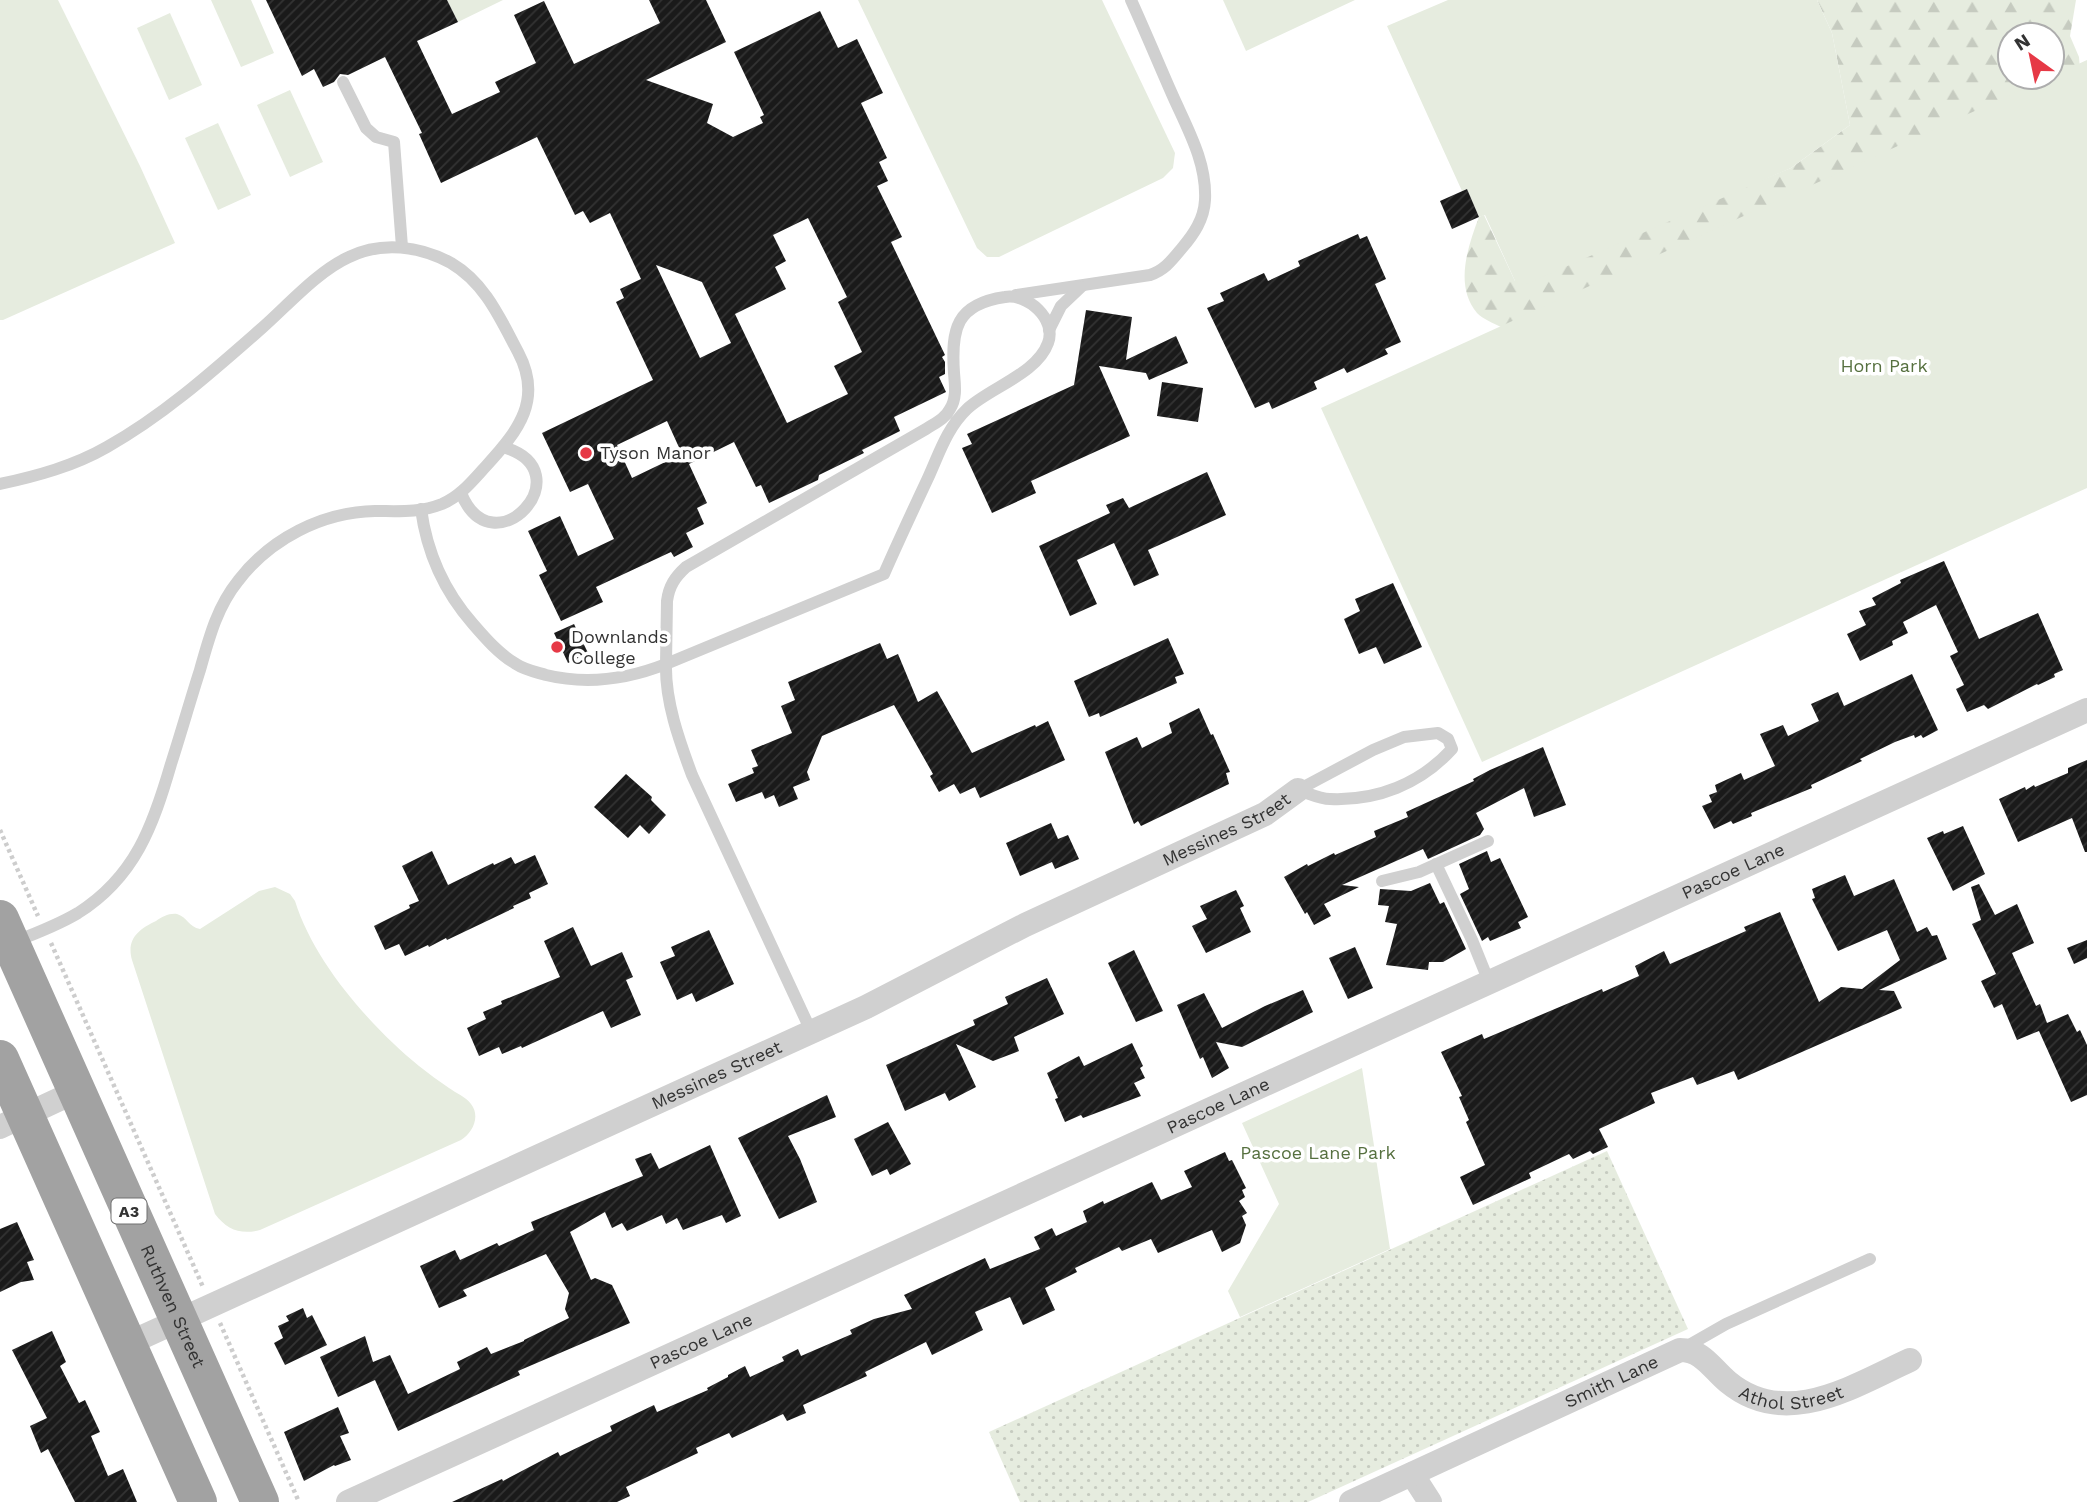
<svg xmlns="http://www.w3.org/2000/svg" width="2087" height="1502" font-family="'Work Sans',sans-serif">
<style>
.grass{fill:url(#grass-dots)}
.forest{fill:url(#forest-firs);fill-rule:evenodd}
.park{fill:#e6ecdf}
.building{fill:url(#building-hatch);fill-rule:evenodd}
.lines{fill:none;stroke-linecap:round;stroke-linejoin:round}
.path{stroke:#cdcdcd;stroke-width:4.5;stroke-dasharray:3.5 3.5;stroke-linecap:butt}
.service{stroke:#d0d0d0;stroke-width:12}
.minor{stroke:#d0d0d0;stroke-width:24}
.trunk{stroke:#a2a2a2;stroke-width:38}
.poi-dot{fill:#e63946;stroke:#fff;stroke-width:2.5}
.labels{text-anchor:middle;stroke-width:7;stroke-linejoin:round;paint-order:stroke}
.shield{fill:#fff;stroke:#707070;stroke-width:2}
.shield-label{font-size:16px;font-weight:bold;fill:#333}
.park-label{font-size:18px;fill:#56703f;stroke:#fff}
.poi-label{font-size:18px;fill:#333;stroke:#fff;text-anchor:start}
.street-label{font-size:18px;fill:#333;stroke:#fff}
</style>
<defs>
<pattern id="grass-dots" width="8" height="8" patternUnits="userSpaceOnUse" patternTransform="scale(1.75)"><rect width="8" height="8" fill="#e6ecdf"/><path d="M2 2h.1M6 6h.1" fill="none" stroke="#c6cbc0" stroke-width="1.8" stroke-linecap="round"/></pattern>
<pattern id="forest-firs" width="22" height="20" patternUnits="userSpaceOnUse" patternTransform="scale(1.75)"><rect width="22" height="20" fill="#e6ecdf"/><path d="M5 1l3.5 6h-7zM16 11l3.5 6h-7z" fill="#c6cbc0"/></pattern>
<pattern id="building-hatch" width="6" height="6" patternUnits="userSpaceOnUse" patternTransform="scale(1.75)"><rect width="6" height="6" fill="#1a1a1a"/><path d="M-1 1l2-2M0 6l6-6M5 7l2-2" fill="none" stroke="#333"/></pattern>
</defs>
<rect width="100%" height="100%" fill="#fff"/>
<path class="grass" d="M1607 1151 1688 1329 1308 1502H1020L989 1432Z"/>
<path class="forest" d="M1817 0H2076L2070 36 2079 57 2080 69 1501 327C1493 323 1483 319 1477 313 1454 286 1468 246 1479 217L1484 215 1515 281 1791 168 1850 125 1832 33ZM2010 35H2052V77H2010Z"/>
<g class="park">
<path d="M0 0H58L140 166 175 243 3 320H0Z"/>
<path d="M211 0H251L274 53 241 67Z"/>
<path d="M447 0H503L458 22Z"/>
<path d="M858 0H1102L1175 153 1173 168 1163 178 999 257H987L977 248Z"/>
<path d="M1223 0H1355L1246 51Z"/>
<path d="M1448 0H1817L1832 33 1850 125 1791 168 1524 285 1515 281 1485 215 1479 217 1467 189 1462 191 1387 26Z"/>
<path d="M170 13 202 85 169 100 137 28Z"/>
<path d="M2087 60V488L1482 762 1321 408Z"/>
<path d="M290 90 323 162 290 177 257 105Z"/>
<path d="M218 123 251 195 218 210 185 138Z"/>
<path d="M275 887 290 894 295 901C314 962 370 1026 419 1066 429 1074 439 1081 449 1088 456 1093 466 1097 471 1104 481 1117 472 1133 461 1140L260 1230C241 1235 227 1230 215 1214L132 960C126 939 139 929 156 921 162 917 169 913 177 914 187 917 189 927 200 929L259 891Z"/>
<path d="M1362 1068 1390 1249 1240 1317 1228 1291 1279 1204 1242 1123Z"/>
</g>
<g class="building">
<path d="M266 0H447L458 22 417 41 452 114 500 92 495 82 536 63 514 15 544 1 574 64 660 23 649 0H706L726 42 646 80 713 104 707 123 733 137 763 123 760 117 764 115 734 52 820 11 838 48 857 39 883 93 861 103 887 158 879 162 888 181 877 186 902 237 891 242 945 355 942 357 945 362V374L939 377 946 392 894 417 900 431 862 450 864 453 819 475 818 480 769 503 761 485 756 487 734 442 689 464 707 503 697 508 704 524 686 533 693 547 674 557 671 552 596 587 603 602 561 621 539 575 547 571 528 531 560 516 578 556 614 539 588 484 570 492 542 433 653 380 616 302 624 298 620 289 641 279 610 213 590 223 583 211 575 215 537 137 441 183 419 134 422 133 385 57 348 75 340 74 334 82 323 87 314 69 302 76ZM808 218 847 297 838 302 862 352 834 366 848 394 787 423 735 314 786 289 775 267 786 261 773 235ZM656 265 702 282 731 343 700 358ZM667 421 682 454 632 478 617 445Z"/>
<path d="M1467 189 1479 217 1452 229 1440 201Z"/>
<path d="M1358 234 1360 239 1367 236 1386 279 1375 284 1401 342 1385 349 1388 354 1347 373 1344 368 1314 382 1317 389 1272 409 1269 402 1255 408 1207 308 1224 301 1220 293 1264 273 1268 281 1300 266 1298 261Z"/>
<path d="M1086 310 1132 317 1126 360 1176 336 1188 363 1149 380 1146 373 1099 366 1130 436 1031 481 1036 493 992 513 962 448 972 444 967 434 1074 385Z"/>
<path d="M1162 382 1203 388 1198 422 1157 416Z"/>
<path d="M1207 472 1226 515 1148 550 1159 575 1134 586 1114 543 1077 560 1097 604 1070 616 1039 546 1110 513 1106 505 1123 498 1129 508Z"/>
<path d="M1944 561 1979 639 2038 613 2063 670 2054 674 2055 677 2038 685 2037 684 1988 709 1984 705 1967 712 1956 689 1964 685 1950 656 1958 652 1936 605 1903 622 1908 633 1892 641 1893 645 1860 661 1847 634 1866 625 1859 611 1876 605 1872 598 1901 583 1900 580Z"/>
<path d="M1393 583 1422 647 1384 664 1376 647 1359 654 1344 619 1360 611 1355 599Z"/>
<path d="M574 624 588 653 568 663 554 633Z"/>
<path d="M1168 638 1184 674 1175 677 1177 683 1100 717 1099 713 1089 717 1074 681Z"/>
<path d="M880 643 887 659 898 654 918 702 937 691 972 753 1035 725 1036 727 1048 721 1065 760 980 798 975 787 960 794 954 784 939 792 930 776 933 774 894 705 822 736 807 772 810 780 793 787 798 799 779 807 774 795 765 799 762 792 736 802 728 784 754 773 752 768 758 766 751 750 792 733 781 706 795 700 788 682Z"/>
<path d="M1912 674 1938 730 1923 738 1921 735 1915 738 1914 735 1895 742 1860 759 1862 761 1811 785 1812 788 1751 813 1752 816 1733 824 1731 821 1714 829 1702 806 1712 802 1709 795 1717 792 1715 785 1741 773 1744 780 1775 766 1760 734 1783 725 1788 736 1819 721 1811 704 1838 692 1844 706Z"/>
<path d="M1199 708 1211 735 1213 734 1230 772 1226 773 1229 784 1141 826 1138 821 1134 824 1105 752 1137 737 1142 748 1172 733 1169 723Z"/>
<path d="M1543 747 1566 805 1534 817 1524 788 1476 813 1484 829 1480 835 1428 859 1423 849 1342 885 1359 887 1324 904 1331 916 1314 925 1307 912 1305 914 1284 877 1307 864 1308 866 1334 853 1335 855 1376 837 1374 831 1408 817 1406 812 1474 781 1473 779 1490 770Z"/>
<path d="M2087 760V852H2085L2072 818 2018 842 1999 799 2025 787 2026 790 2034 785 2035 787 2068 773V768Z"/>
<path d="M626 774 652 797 651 800 666 815 649 834 640 825 628 838 594 807Z"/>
<path d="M1051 823 1058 839 1068 835 1079 859 1055 869 1052 862 1020 876 1006 843Z"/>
<path d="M1963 826 1985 874 1953 891 1927 838 1943 831 1944 834Z"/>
<path d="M432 851 448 885 493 863 494 865 511 857 515 864 535 855 548 884 529 893 531 898 513 906 514 908 447 940 446 938 429 947 428 945 405 956 399 944 385 950 374 926 410 908 409 905 419 901 402 866Z"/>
<path d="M1487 851 1491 862 1500 858 1528 917 1518 922 1521 928 1490 941 1488 937 1482 941 1460 894 1469 889 1459 864Z"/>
<path d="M1845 875 1854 896 1894 879 1917 932 1927 927 1932 936 1937 935 1947 959 1879 990 1894 991 1902 1008 1738 1080 1734 1071 1697 1085 1693 1077 1651 1093 1655 1103 1599 1129 1608 1147 1593 1154 1590 1151 1573 1159 1569 1154 1529 1173 1531 1178 1473 1205 1460 1177 1485 1165 1466 1122 1469 1120 1459 1097 1462 1096 1441 1052 1482 1034 1484 1039 1602 989 1603 992 1639 976 1635 966 1664 951 1670 964 1746 931 1744 927 1780 912 1819 1002 1841 987 1862 989 1900 960 1887 930 1838 951 1812 899 1815 898 1812 889Z"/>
<path d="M1430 883 1440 904 1444 902 1466 949 1443 962H1429L1428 970 1386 965 1397 924 1385 922 1389 906 1378 905 1380 889 1411 891Z"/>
<path d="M1979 884 1995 915 2017 904 2034 943 2012 953 2036 1006 2040 1004 2047 1023 2068 1014 2077 1032 2080 1030 2087 1045V1095L2071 1102 2039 1031 2017 1040 2002 1004 1994 1008 1981 981 1996 974 1972 924 1981 920 1971 887Z"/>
<path d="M1236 890 1244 906 1240 908 1251 932 1206 953 1192 926 1207 919 1200 906Z"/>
<path d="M573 927 591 966 622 952 633 977 626 980 641 1015 611 1028 603 1011 522 1048 521 1046 502 1054 499 1047 479 1056 467 1028 486 1019 483 1012 502 1004 501 1001 560 977 544 941Z"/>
<path d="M709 930 734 984 696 1002 692 993 677 1000 660 962 675 956 671 947Z"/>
<path d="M2087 940V958L2074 964 2067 948Z"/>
<path d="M1355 947 1373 988 1348 999 1329 958Z"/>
<path d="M1134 950 1163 1011 1136 1022 1108 963Z"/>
<path d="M1047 978 1064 1014 1014 1037 1019 1051 993 1061 956 1044 976 1087 949 1101 945 1093 905 1111 886 1065 975 1025 973 1020 1008 1004 1005 997Z"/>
<path d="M1303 990 1313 1012 1242 1047 1216 1042 1229 1068 1212 1078 1203 1057 1200 1059 1177 1005 1204 993 1222 1028 1265 1006Z"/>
<path d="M1132 1043 1143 1066 1140 1068 1145 1078 1134 1083 1141 1096 1083 1118 1081 1115 1065 1122 1055 1099 1058 1098 1047 1073 1079 1056 1084 1066Z"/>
<path d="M827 1095 836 1117 788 1136 800 1159 817 1202 779 1219 738 1138Z"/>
<path d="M888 1122 911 1164 890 1175 887 1169 872 1176 854 1139Z"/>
<path d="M710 1145 741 1216 726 1223 722 1215 683 1230 677 1218 666 1224 662 1215 627 1231 622 1223 612 1228 605 1212 570 1232 591 1280 595 1278 612 1285 630 1323 518 1371 520 1375 398 1431 375 1380 338 1397 320 1357 365 1336 373 1362 390 1355 408 1394 460 1369 457 1362 487 1347 491 1354 524 1341V1340L569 1318 565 1309 569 1293 546 1254 463 1290 467 1296 439 1308 420 1266 455 1250 460 1260 497 1243 499 1246 534 1230 531 1222 643 1176 635 1159 651 1153 659 1169Z"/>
<path d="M1225 1152 1229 1161 1232 1160 1246 1188 1242 1190 1245 1197 1239 1201 1247 1213 1242 1216 1246 1225 1240 1243 1222 1252 1212 1230 1158 1253 1151 1239 1122 1251 1119 1247 1075 1268 1077 1272 1045 1288 1055 1310 1023 1325 1010 1297 975 1312 983 1330 932 1355 926 1342 865 1372 867 1376 803 1405 806 1413 787 1421 783 1414 732 1438 729 1433 696 1448 698 1453 626 1487 630 1496 617 1502H452L502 1479 503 1481 558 1452 560 1456 612 1431 610 1426 654 1405 657 1412 708 1390 707 1388 728 1377V1375L745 1366 750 1377 784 1361 782 1357 798 1349 801 1356 852 1334 850 1330 874 1319 912 1309 904 1295 985 1258 990 1269 1040 1249 1034 1237 1052 1228 1056 1236 1087 1222 1083 1211 1103 1201 1104 1204 1152 1182 1161 1200 1192 1187 1184 1171Z"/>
<path d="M17 1222 34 1260 27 1262 34 1280 21 1282 0 1292V1229Z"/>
<path d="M303 1308 307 1318 312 1315 327 1345 285 1365 274 1343 283 1338 278 1326 289 1321 286 1316Z"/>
<path d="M52 1331 66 1362 60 1366 79 1403 85 1400 100 1432 91 1436 108 1476 123 1469 137 1502H75L48 1449 41 1453 30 1426 47 1418 12 1350Z"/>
<path d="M338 1407 349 1433 340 1436 351 1460 335 1466 334 1465 304 1481 284 1432Z"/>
</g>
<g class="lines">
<g class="path">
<path d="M0 830 38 916"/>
<path d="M51 943 203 1287"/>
<path d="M220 1323 299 1502"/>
</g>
<g class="service">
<path d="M343 82 366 128 376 137 394 142 402 247"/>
<path d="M1016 295 1150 275C1165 270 1172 260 1182 248 1194 234 1204 219 1205 200 1207 162 1187 128 1172 94 1158 62 1145 31 1131 0"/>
<path d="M1049 330 1061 306 1081 287"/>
<path d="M0 484C37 476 74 466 107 447 164 415 213 371 262 328 288 305 318 271 349 257 382 241 420 246 451 263 485 283 500 318 518 352 543 399 519 430 487 465 473 480 461 496 442 504 419 513 398 511 375 511 322 512 270 539 238 581 217 607 209 638 200 670 190 701 181 733 171 764 153 826 135 877 78 913 58 925 37 933 16 941"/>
<path d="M461 493C493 572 586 471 503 447"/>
<path d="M421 509C427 554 444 591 473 624 486 639 499 654 516 664 525 670 536 672 546 675 587 685 628 679 666 664L884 574C898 542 913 510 928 478 939 454 947 428 967 409 989 388 1037 374 1048 343 1057 319 1027 293 1005 297 956 304 951 329 954 373 955 385 957 398 950 409 945 419 935 423 926 429L686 567C675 577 669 586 667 601L666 664C665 701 679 740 692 775L811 1031"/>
<path d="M1438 733 1448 739 1452 749C1420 784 1377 801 1330 799 1320 799 1308 793 1298 790L1373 750 1404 737Z"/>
<path d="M1436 864 1472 940 1489 982"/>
<path d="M1382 881 1419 872 1488 841"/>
<path d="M1684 1348 1726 1324 1870 1259"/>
</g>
<g class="minor">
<path d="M0 1127 77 1091"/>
<path id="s1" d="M127 1344 866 1007 1025 925 1265 814 1298 790"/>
<path d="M1412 1474 1430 1502"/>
<path id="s2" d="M348 1502 2087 710"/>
<path id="s3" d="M1351 1502 1680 1350C1703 1350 1712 1369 1728 1382 1786 1430 1853 1386 1910 1360"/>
</g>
<g class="trunk">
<path id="s4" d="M0 919 260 1502"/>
<path d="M0 1059 198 1502"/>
</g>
</g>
<g class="poi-dot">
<circle cx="586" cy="453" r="7"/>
<circle cx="557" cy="647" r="7"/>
</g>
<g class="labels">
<rect class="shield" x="111.5" y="1198.5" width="35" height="25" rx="5"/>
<g class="shield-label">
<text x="129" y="1217">A3</text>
</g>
<g class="park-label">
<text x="1884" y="372">Horn Park</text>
<text x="1318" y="1159">Pascoe Lane Park</text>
</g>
<g class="poi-label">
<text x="600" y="459">Tyson Manor</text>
<text x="571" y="643">Downlands<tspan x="571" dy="21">College</tspan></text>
</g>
<g class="street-label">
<text dy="6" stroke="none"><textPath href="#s1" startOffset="1214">Messines Street</textPath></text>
<text dy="6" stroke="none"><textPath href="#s2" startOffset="1522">Pascoe Lane</textPath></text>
<text dy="6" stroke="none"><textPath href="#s1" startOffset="648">Messines Street</textPath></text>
<text dy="6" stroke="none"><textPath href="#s2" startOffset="956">Pascoe Lane</textPath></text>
<text dy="6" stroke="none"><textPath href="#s4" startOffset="424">Ruthven Street</textPath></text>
<text dy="6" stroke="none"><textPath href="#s2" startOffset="388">Pascoe Lane</textPath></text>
<text dy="6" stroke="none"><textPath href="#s3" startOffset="287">Smith Lane</textPath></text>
<text dy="6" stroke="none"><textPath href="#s3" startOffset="490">Athol Street</textPath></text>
</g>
</g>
<g transform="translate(2031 56) rotate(327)"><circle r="33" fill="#ffffff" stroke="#adadad" stroke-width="2"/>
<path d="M0-5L12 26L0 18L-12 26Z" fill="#e63946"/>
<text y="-10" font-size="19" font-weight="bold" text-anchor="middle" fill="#333333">N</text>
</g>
</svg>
